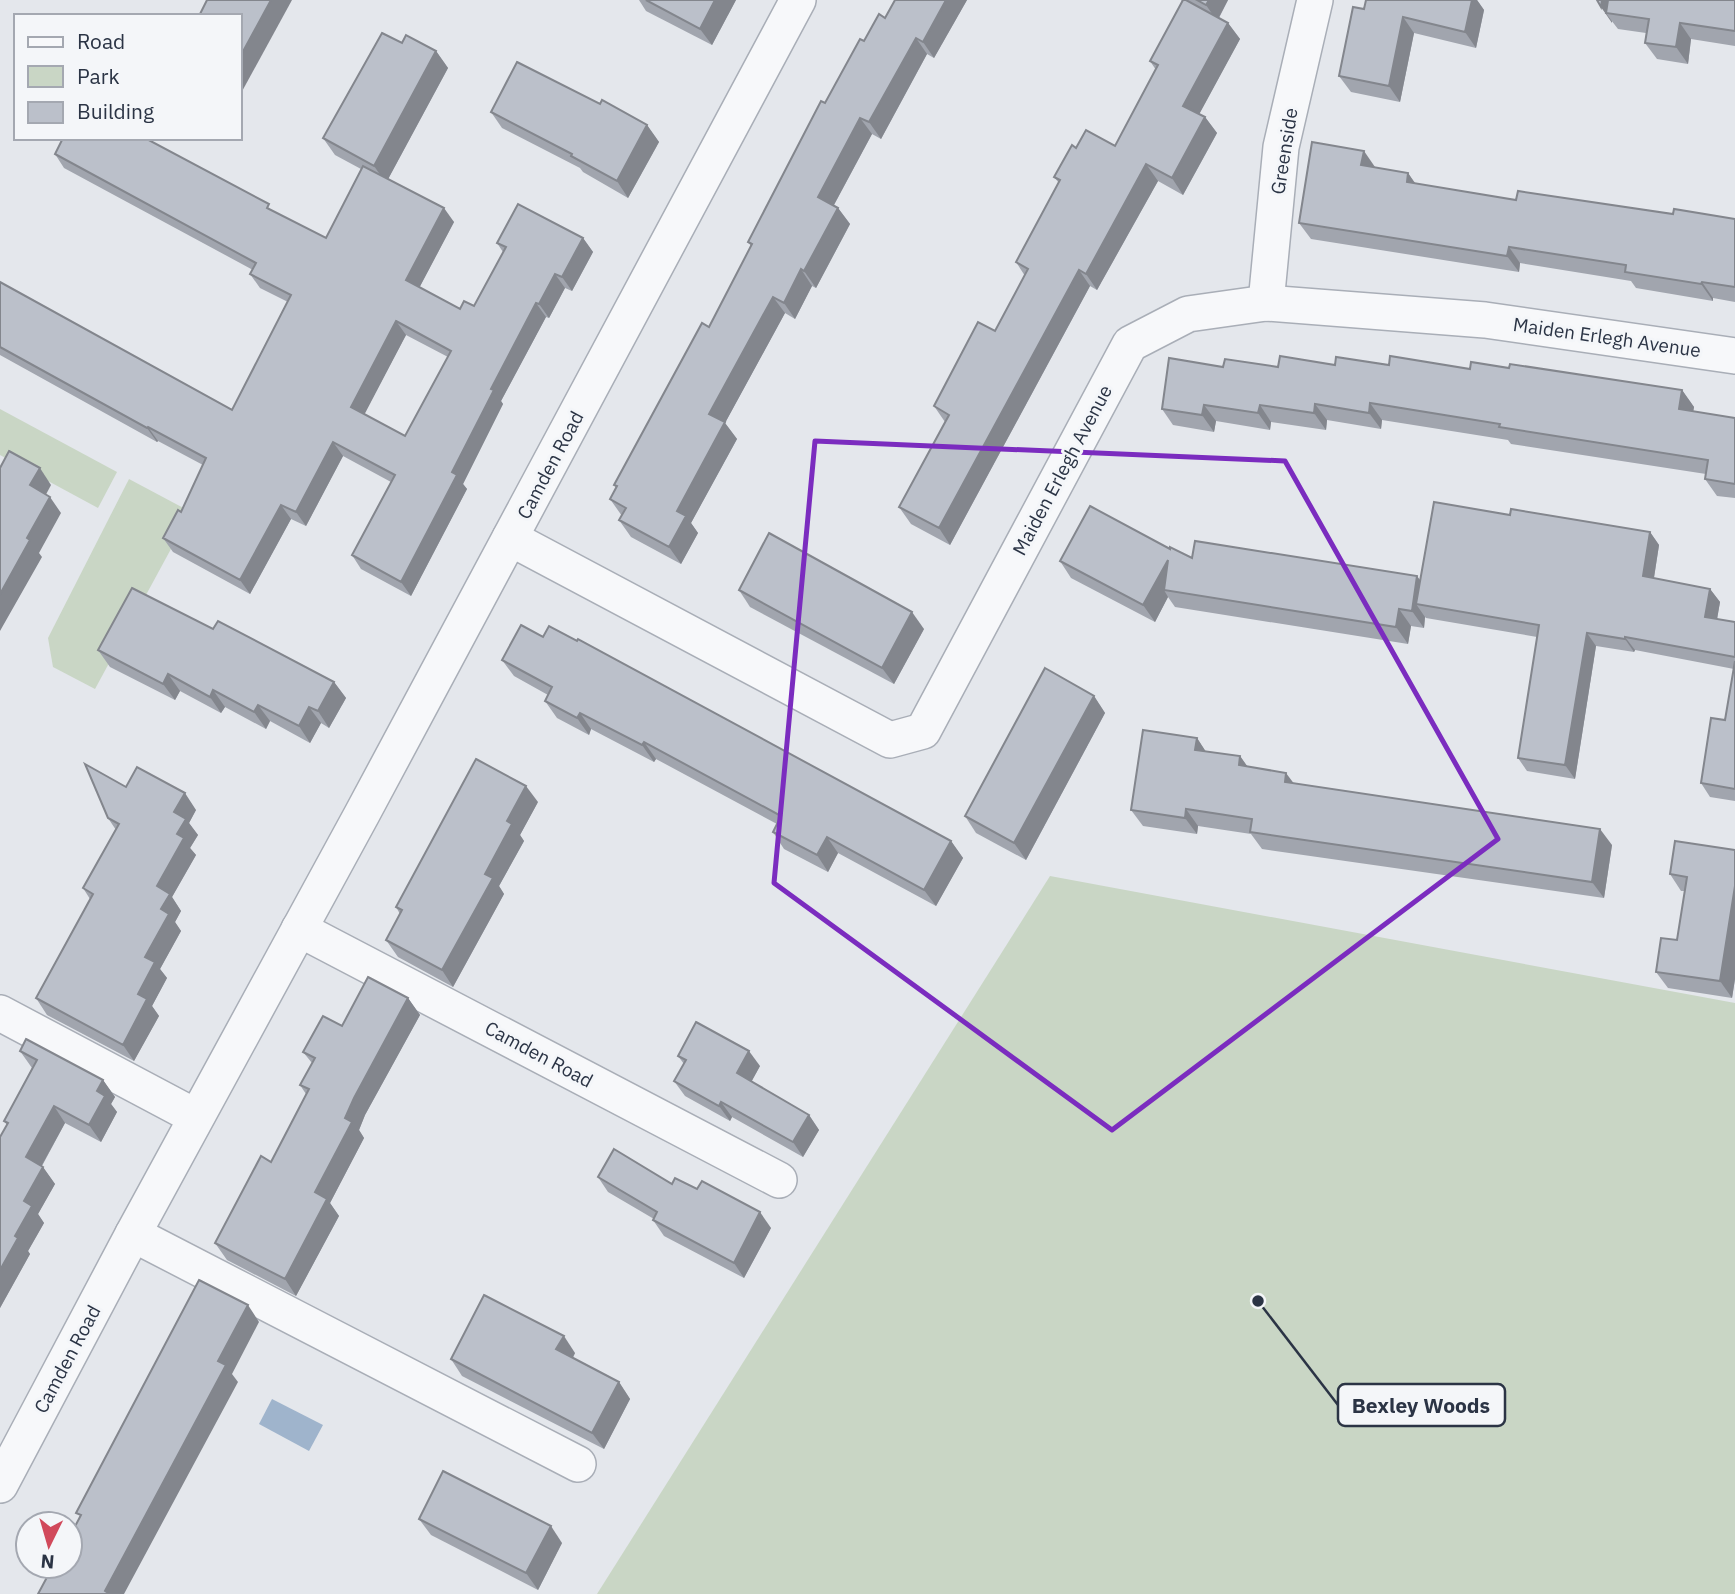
<svg xmlns="http://www.w3.org/2000/svg" width="1735" height="1594" font-family="'IBM Plex Sans',sans-serif">
<style>
.green{fill:#c9d6c5}
.water{fill:#9fb4cc}
.lines{fill:none;stroke-linecap:round;stroke-linejoin:round}
.minor-casing{stroke:#a9aeb7;stroke-width:38}
.minor{stroke:#f7f8fa;stroke-width:35}
.wall{fill:#a1a5ae;fill-rule:evenodd}
.shaded-wall{fill:#83868d}
.building{fill:#bbc0ca;stroke:#83868d;stroke-width:2;fill-rule:evenodd}
.marked{fill:none;stroke:#7b2cbf;stroke-width:5;stroke-linejoin:round}
.labels{text-anchor:middle;stroke-width:6;stroke-linejoin:round;paint-order:stroke}
.street-label{font-size:19px;fill:#2b3445;stroke:#f4f6f9}
.leader{fill:none;stroke:#2b3445;stroke-width:2.5}
.callout-dot{fill:#2b3445;stroke:#f4f6f9;stroke-width:2.5}
.callout{fill:#f4f6f9;stroke:#2b3445;stroke-width:2.5}
.callout-label{font-size:21px;text-anchor:middle;font-weight:bold;fill:#2b3445}
</style>
<rect width="100%" height="100%" fill="#e4e7ec"/>
<g class="green">
<path d="M0 409 117 472 98 508 0 455Z"/>
<path d="M129 479 191 512 95 689 53 667 48 638Z"/>
<path d="M1050 876 1735 1003V1594H597Z"/>
</g>
<path class="water" d="M272 1399 323 1425 309 1451 259 1424Z"/>
<g class="lines">
<defs>
<g id="minor">
<path d="M1266 303 1281 147 1315 0"/>
<path d="M510 538 890 740 923 731 1130 344 1188 314 1266 303 1485 320 1735 356"/>
<path d="M299 929 779 1180"/>
<path d="M0 1013 196 1117"/>
<path d="M133 1234 578 1464"/>
<path d="M0 1485 133 1234 362 814 798 0"/>
</g>
</defs>
<use href="#minor" class="minor-casing"/>
<use href="#minor" class="minor"/>
</g>
<g class="wall">
<path d="M639 0H736L712 45 646 11Z"/>
<path d="M895 0H967L934 58 927 54 881 139 872 134 834 205 838 208 850 224 816 288 812 286 795 319 785 313 725 423 737 439 691 523 698 533 681 564 631 537 619 520 622 516 610 499 616 488 614 485 709 327 751 246 748 242 825 103 864 41 885 18Z"/>
<path d="M1181 0H1228L1219 18 1228 23 1240 39 1199 114 1205 117 1217 133 1183 195 1158 181 1097 290 1090 286 950 545 911 524 899 507 945 422 934 406 995 331 1025 276 1016 262 1059 183 1054 177 1076 148 1115 146 1156 70 1150 61 1182 1Z"/>
<path d="M1366 0H1477L1484 10 1476 48 1414 33 1400 102 1351 92 1339 76 1364 9Z"/>
<path d="M1735 0V46L1691 39 1688 64 1657 59 1645 43 1646 33 1618 29 1601 7Z"/>
<path d="M402 43 436 51 448 68 388 179 454 222 419 288 460 309 474 306 503 252 497 243 583 238 593 252 572 291 565 288 549 318 546 317 501 401 503 404 463 484 467 489 411 596 361 569 352 555 391 482 343 456 306 526 291 519 250 594 173 552 163 538 181 512 203 465 158 441 157 442 0 355V282L232 410 288 302 260 288 250 274 253 270 64 168 55 154 275 212 326 238 361 169 335 155 323 138ZM406 335 448 357 405 436 364 414Z"/>
<path d="M600 104 647 125 659 142 628 198 583 172 580 168 502 128 491 112Z"/>
<path d="M1375 168 1408 173 1415 184 1516 200 1735 219V302L1713 298V301L1636 288 1631 281 1520 263 1519 272 1311 239 1299 223Z"/>
<path d="M1335 365H1389L1470 369 1682 390 1694 407 1693 411 1735 418V498L1717 496 1705 479 1706 474 1511 444 1508 440 1382 420 1381 429 1327 420 1326 430 1271 422 1270 430 1216 421 1214 432 1173 425 1162 409 1223 367H1278Z"/>
<path d="M1510 515 1650 532 1659 545 1654 578 1710 589 1720 602 1717 619 1735 622V801L1710 797 1701 783 1725 720 1734 669 1635 650 1634 652 1596 646 1575 779 1527 771 1518 758 1537 637 1426 618 1425 617 1424 628 1411 626 1408 644 1175 607 1168 597 1155 622 1071 578 1060 561 1170 549 1192 558 1421 580Z"/>
<path d="M739 590 924 629 894 684 750 607Z"/>
<path d="M213 629 334 682 346 698 329 728 321 723 310 743 270 721 266 729 225 707 221 713 180 691 175 700 110 667 98 650Z"/>
<path d="M543 637 577 641 951 841 963 858 936 906 838 853 828 872 784 849 773 832 777 824 656 759 654 762 591 729 589 735 557 718 545 701 548 695 514 676 502 660Z"/>
<path d="M1094 696 1105 713 1026 860 976 833 965 816Z"/>
<path d="M1197 738 1206 752 1240 756 1247 766 1293 783 1612 845 1604 898 1262 849 1251 834 1198 826 1197 834 1143 826 1131 810Z"/>
<path d="M126 787 196 810 189 823 198 835 190 848 196 855 172 897 181 911 175 922 181 931 160 969 167 978 152 1006 159 1016 134 1061 47 1015 36 998 90 899 83 888 116 830 108 818Z"/>
<path d="M538 802 520 835 524 841 499 886 504 894 453 987 398 957 386 940 400 914 396 907Z"/>
<path d="M1735 850V979L1732 998 1668 988 1656 972 1677 940 1685 891H1681L1670 874Z"/>
<path d="M408 998 420 1015 365 1115 359 1130 364 1138 330 1203 339 1216 296 1296 227 1260 215 1243 271 1162 306 1094 300 1085 312 1063 303 1052 342 1026Z"/>
<path d="M20 1051 103 1080 115 1097 111 1104 117 1112 101 1142 65 1123 42 1166 55 1184 38 1214 44 1223 28 1251 30 1254 0 1308V1137L7 1125 4 1121 32 1068Z"/>
<path d="M678 1056 760 1066 751 1082 809 1115 819 1130 803 1157 732 1117 730 1121 685 1096 674 1081 684 1064Z"/>
<path d="M598 1177 672 1184 697 1189 771 1228 744 1278 664 1236 653 1220 654 1219 608 1192Z"/>
<path d="M575 1353 573 1358 619 1382 630 1399 604 1449 462 1376 451 1359Z"/>
<path d="M419 1519 562 1543 538 1590 431 1535Z"/>
</g>
<g class="shaded-wall">
<path d="M271 0H292L240 95V57Z"/>
<path d="M715 0H736L712 45 700 29Z"/>
<path d="M946 0H967L934 58 923 42Z"/>
<path d="M1209 0H1228L1217 21 1206 5Z"/>
<path d="M1472 0H1477L1484 10 1476 48 1465 32Z"/>
<path d="M1602 0H1616L1606 13 1612 21V23L1601 7Z"/>
<path d="M1403 17 1414 33 1400 102 1389 86Z"/>
<path d="M1228 23 1240 39 1195 122 1183 106Z"/>
<path d="M1680 23 1691 39 1688 64 1676 47Z"/>
<path d="M916 38 927 54 881 139 869 122Z"/>
<path d="M436 51 448 68 386 183 374 166Z"/>
<path d="M1205 117 1217 133 1183 195 1172 178Z"/>
<path d="M860 118 872 134 829 214 818 197Z"/>
<path d="M647 125 659 142 628 198 617 181Z"/>
<path d="M1364 151 1375 167 1361 165Z"/>
<path d="M1146 164 1158 181 1097 290 1086 274Z"/>
<path d="M1408 173 1420 190 1407 182Z"/>
<path d="M444 208 454 222 416 294 406 280Z"/>
<path d="M838 208 850 224 816 288 804 271Z"/>
<path d="M583 238 593 252 572 291 562 277Z"/>
<path d="M1509 247 1520 263 1519 272 1507 256Z"/>
<path d="M801 269 812 286 795 319 784 303Z"/>
<path d="M1079 270 1090 286 950 545 939 528Z"/>
<path d="M555 274 565 288 549 318 539 304Z"/>
<path d="M1702 282 1713 298V301L1701 284Z"/>
<path d="M773 297 785 313 725 423 737 439 691 523 698 533 681 564 669 547 677 511 709 414Z"/>
<path d="M536 303 546 317 501 401 503 404 463 484 467 489 411 596 401 582 491 389Z"/>
<path d="M396 321 406 335 361 421 351 407Z"/>
<path d="M1682 390 1694 407 1691 425 1679 409Z"/>
<path d="M1370 403 1382 420 1381 429 1369 413Z"/>
<path d="M1315 404 1327 420 1326 430 1314 413Z"/>
<path d="M1204 405 1216 421 1214 432 1202 415Z"/>
<path d="M1260 405 1271 422 1270 430 1258 413Z"/>
<path d="M148 427 158 441 157 442 147 428Z"/>
<path d="M333 442 343 456 306 526 296 512Z"/>
<path d="M40 468 51 485 42 502 30 485Z"/>
<path d="M50 497 61 513 39 553 42 557 0 631V594L27 538Z"/>
<path d="M281 505 291 519 250 594 240 580Z"/>
<path d="M1650 532 1659 545 1652 590 1643 576Z"/>
<path d="M1168 560 1164 590 1168 597 1155 622 1143 605Z"/>
<path d="M1417 576 1429 592 1416 604 1425 617 1424 628 1412 611Z"/>
<path d="M1710 589 1720 602 1715 631 1705 617Z"/>
<path d="M1399 609 1411 626 1408 644 1396 627Z"/>
<path d="M912 612 924 629 894 684 882 668Z"/>
<path d="M1587 633 1596 646 1575 779 1565 765Z"/>
<path d="M1625 637 1635 650 1634 652 1625 639Z"/>
<path d="M168 674 180 691 175 700 163 684Z"/>
<path d="M334 682 346 698 329 728 318 711Z"/>
<path d="M213 690 225 707 221 713 210 697Z"/>
<path d="M1094 696 1105 713 1026 860 1014 843Z"/>
<path d="M258 705 270 721 266 729 254 712Z"/>
<path d="M309 707 321 723 310 743 299 726Z"/>
<path d="M580 713 591 729 589 735 577 718Z"/>
<path d="M1197 738 1208 755 1195 750Z"/>
<path d="M644 742 656 759 654 762 642 745Z"/>
<path d="M1240 756 1252 773 1239 765Z"/>
<path d="M1286 773 1298 789 1285 782Z"/>
<path d="M526 786 538 802 520 835 524 841 499 886 504 894 453 987 442 970 485 874 507 821Z"/>
<path d="M185 793 196 810 189 823 198 835 190 848 196 855 172 897 181 911 175 922 181 931 160 969 167 978 152 1006 159 1016 134 1061 123 1045 138 994 145 957 161 909 157 886 174 812Z"/>
<path d="M1186 809 1198 826 1197 834 1185 818Z"/>
<path d="M1600 829 1612 845 1604 898 1592 882Z"/>
<path d="M827 837 838 853 828 872 817 855Z"/>
<path d="M951 841 963 858 936 906 924 890Z"/>
<path d="M1735 886V979L1732 998 1720 981Z"/>
<path d="M408 998 420 1015 365 1115 359 1130 364 1138 330 1203 339 1216 296 1296 285 1279 315 1192 354 1098Z"/>
<path d="M749 1051 760 1066 748 1088 737 1073Z"/>
<path d="M103 1080 115 1097 111 1104 117 1112 101 1142 89 1125 97 1091Z"/>
<path d="M721 1102 732 1117 730 1121 719 1106Z"/>
<path d="M54 1106 65 1123 37 1174 26 1157Z"/>
<path d="M809 1115 819 1130 803 1157 793 1142Z"/>
<path d="M43 1167 55 1184 38 1214 44 1223 28 1251 30 1254 0 1308V1270L15 1236 24 1201Z"/>
<path d="M760 1212 771 1228 744 1278 734 1263Z"/>
<path d="M248 1305 259 1322 232 1374 238 1382 124 1594H107L105 1591 218 1361Z"/>
<path d="M564 1336 575 1353 568 1366 556 1349Z"/>
<path d="M619 1382 630 1399 604 1449 592 1433Z"/>
<path d="M551 1526 562 1543 538 1590 526 1573Z"/>
</g>
<g class="building">
<path d="M207 0H271L240 57V16H199Z"/>
<path d="M646 0H715L700 29Z"/>
<path d="M895 0H946L923 42 916 38 869 122 860 118 818 197 838 208 804 271 801 269 784 303 773 297 709 414 725 422 677 511 686 516 669 547 619 520 626 508 610 499 617 486 614 485 702 323 709 327 752 244 748 242 821 101 825 103 860 39 864 41 879 14 885 18Z"/>
<path d="M1183 0H1186L1228 23 1183 106 1205 117 1172 178 1146 164 1086 274 1079 270 939 528 899 507 949 415 934 406 978 322 995 331 1028 269 1016 262 1060 180 1054 177 1072 145 1076 148 1086 130 1115 146 1158 65 1150 61Z"/>
<path d="M1197 0H1209L1206 5Z"/>
<path d="M1366 0H1472L1465 32 1403 17 1389 86 1339 76 1353 7 1364 9Z"/>
<path d="M1597 0H1602L1601 7Z"/>
<path d="M1608 0H1735V31L1680 23 1676 47 1645 43 1649 19 1606 13Z"/>
<path d="M382 33 402 43 406 35 436 51 374 166 323 138Z"/>
<path d="M517 62 600 104 602 100 647 125 617 181 571 156 572 154 491 112Z"/>
<path d="M63 138H145L269 204 267 208 326 238 363 166 444 208 406 280 460 309 464 301 474 306 506 247 497 243 518 204 583 238 562 277 555 274 539 304 536 303 491 389 494 390 452 472 457 475 401 582 352 555 395 475 333 442 296 512 281 505 240 580 163 538 178 510 181 512 206 458 148 427 147 428 0 347V282L232 410 291 295 250 274 256 263 55 154ZM396 321 451 351 405 436 351 407Z"/>
<path d="M1312 142 1364 151 1361 165 1408 173 1407 182 1516 200 1518 191 1673 214 1674 209 1735 219V287L1702 282 1701 284 1625 272 1626 265 1509 247 1507 256 1299 223Z"/>
<path d="M1280 356 1335 365 1336 357 1389 365 1390 356 1470 369 1471 362 1509 368 1510 364 1682 390 1679 409 1735 418V484L1705 479 1708 460 1499 427 1500 424 1370 403 1369 413 1315 404 1314 413 1260 405 1258 413 1204 405 1202 415 1162 409 1169 358 1223 367 1225 359 1278 367Z"/>
<path d="M9 451 40 468 30 485 50 497 27 538 30 540 0 594V468Z"/>
<path d="M1434 502 1510 515 1511 509 1650 532 1643 576 1710 589 1705 617 1735 622V657L1625 637V639L1587 633 1565 765 1518 758 1539 625 1416 604Z"/>
<path d="M1090 506 1170 549V547L1192 558 1195 541 1417 576 1412 611 1399 609 1396 627 1164 590 1168 560 1143 605 1060 561Z"/>
<path d="M769 533 912 612 882 668 739 590Z"/>
<path d="M132 588 213 629 218 621 334 682 318 711 309 707 299 726 258 705 254 712 213 690 210 697 168 674 163 684 98 650Z"/>
<path d="M521 625 543 637 549 626 577 641 578 639 951 841 924 890 827 837 817 855 773 832 781 816 644 742 642 745 580 713 577 718 545 701 552 687 502 660Z"/>
<path d="M1735 661V789L1701 783 1711 718 1725 720Z"/>
<path d="M1045 668 1094 696 1014 843 965 816Z"/>
<path d="M1143 730 1197 738 1195 750 1240 756 1239 765 1286 773 1285 782 1600 829 1592 882 1250 832 1252 819 1186 809 1185 818 1131 810Z"/>
<path d="M476 759 526 786 507 821 512 824 485 874 493 878 442 970 386 940 402 910 396 907Z"/>
<path d="M85 764 126 787 137 767 185 793 174 812 186 819 177 834 184 838 157 886 170 894 161 909 169 914 145 957 155 962 138 994 147 999 123 1045 36 998 93 894 83 888 119 824 108 818Z"/>
<path d="M1675 841 1735 850V886L1720 981 1656 972 1661 938 1677 940 1687 877 1670 874Z"/>
<path d="M368 977 408 998 354 1098 345 1118 352 1122 315 1192 327 1199 285 1279 215 1243 261 1156 271 1162 309 1089 300 1085 315 1058 303 1052 323 1016 342 1026Z"/>
<path d="M696 1022 749 1051 737 1073 809 1115 793 1142 721 1102 719 1106 674 1081 686 1060 678 1056Z"/>
<path d="M26 1039 103 1080 97 1091 105 1096 89 1125 54 1106 26 1157 43 1167 24 1201 32 1206 15 1236 18 1238 0 1270V1137L8 1123 4 1121 37 1060 20 1051Z"/>
<path d="M614 1149 672 1184 675 1178 697 1189 702 1181 760 1212 734 1263 653 1220 657 1212 598 1177Z"/>
<path d="M199 1280 248 1305 218 1361 226 1365 105 1591 110 1594H38L53 1566H70V1536L81 1515 76 1513Z"/>
<path d="M484 1295 564 1336 556 1349 619 1382 592 1433 451 1359Z"/>
<path d="M443 1471 551 1526 526 1573 419 1519Z"/>
</g>
<path class="marked" d="M815 441 1285 461 1498 839 1112 1130 774 883Z"/>
<g class="labels">
<g class="street-label">
<text transform="translate(1284 151) rotate(-81)" y="7">Greenside</text>
<text transform="translate(1607 337) rotate(8)" y="7">Maiden Erlegh Avenue</text>
<text transform="translate(550 465) rotate(-62)" y="7">Camden Road</text>
<text transform="translate(1062 470) rotate(-62)" y="7">Maiden Erlegh Avenue</text>
<text transform="translate(539 1054) rotate(28)" y="7">Camden Road</text>
<text transform="translate(67 1359) rotate(-62)" y="7">Camden Road</text>
</g>
</g>
<path class="leader" d="M1258 1301L1338 1405"/>
<circle class="callout-dot" cx="1258" cy="1301" r="7"/>
<rect class="callout" x="1338" y="1384" width="167" height="42" rx="7"/>
<g class="callout-label">
<text x="1421" y="1413">Bexley Woods</text>
</g>
<rect x="14" y="14" width="228" height="126" fill="#f4f6f9" stroke="#a4a8b1" stroke-width="2"/>
<rect x="28" y="37" width="35" height="10" fill="#f7f8fa" stroke="#a4a8b1" stroke-width="2"/>
<text x="77" y="49" font-size="21" fill="#2b3445">Road</text>
<rect x="28" y="66" width="35" height="21" fill="#c9d6c5" stroke="#a4a8b1" stroke-width="2"/>
<text x="77" y="84" font-size="21" fill="#2b3445">Park</text>
<rect x="28" y="102" width="35" height="21" fill="#bbc0ca" stroke="#a4a8b1" stroke-width="2"/>
<text x="77" y="119" font-size="21" fill="#2b3445">Building</text>
<g transform="translate(49 1545) rotate(185)"><circle r="33" fill="#f4f6f9" stroke="#a4a8b1" stroke-width="2"/>
<path d="M0-5L12 26L0 18L-12 26Z" fill="#d1495b"/>
<text y="-10" font-size="19" font-weight="bold" text-anchor="middle" fill="#2b3445">N</text>
</g>
</svg>
